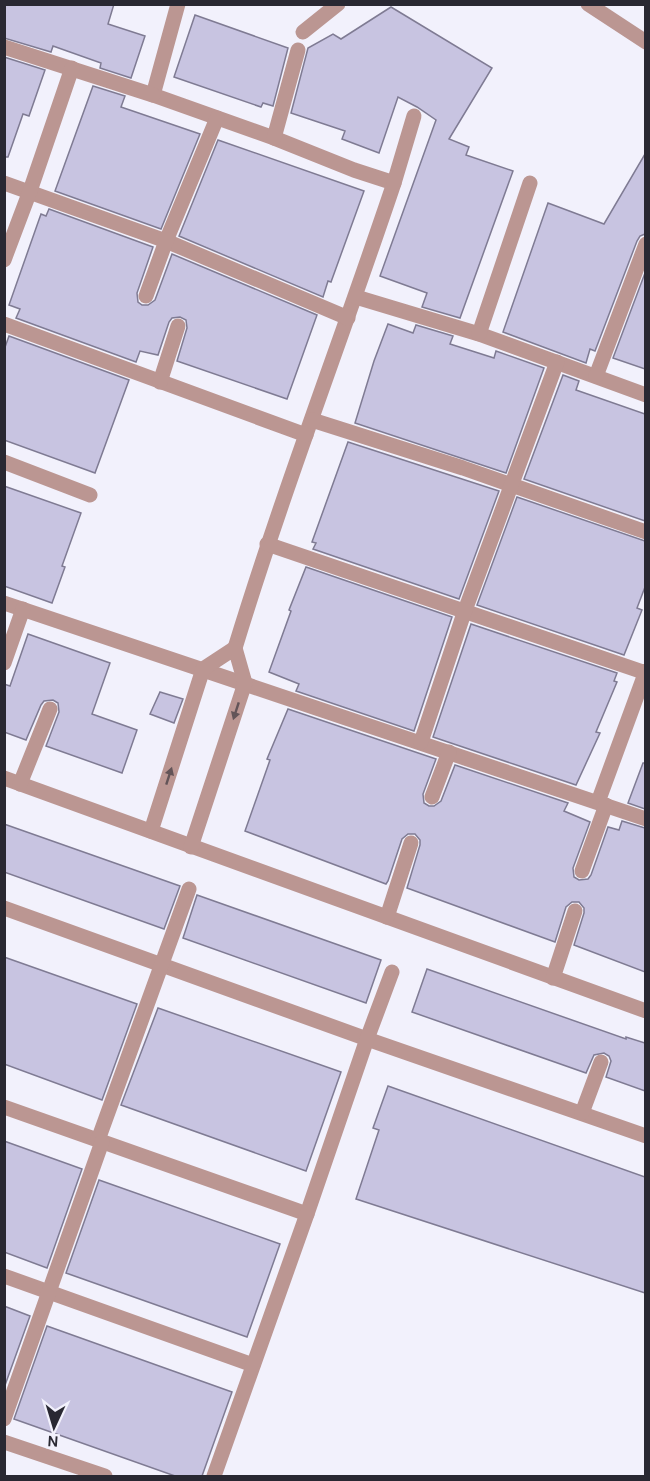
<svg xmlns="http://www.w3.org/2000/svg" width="650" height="1481" font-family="Karla,sans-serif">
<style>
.building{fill:#c8c4e1;stroke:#7f7b93;stroke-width:1.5}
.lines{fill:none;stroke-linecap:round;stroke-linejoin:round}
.minor{stroke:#bb9692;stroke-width:15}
.oneway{fill:#635458}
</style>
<rect width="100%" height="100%" fill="#f2f1fc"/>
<g class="building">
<path d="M4 4H114L108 24 145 36 131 78 100 68 101 63 53 46 51 52 4 38Z"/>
<path d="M391 7 492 68 449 139 469 147 466 155 513 171 460 318 422 307 427 293 380 276 436 120 417 107 398 97 379 153 342 139 345 131 291 113 308 48 333 34 341 39Z"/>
<path d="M195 15 288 48 273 106 263 103 261 107 174 77Z"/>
<path d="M4 57 45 70 29 116 23 114 8 157H4Z"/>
<path d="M93 86 125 96 121 107 200 134 161 229 55 191Z"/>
<path d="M218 140 364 191 331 282 328 281 323 297 179 236Z"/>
<path d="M645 154V234L640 236 637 241 595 351 590 349 586 363 503 332 548 203 604 224Z"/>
<path d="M49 209 153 247 137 293 138 302 142 305H148L155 300 172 254 317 315 287 399 177 361 187 328 186 320 180 317 172 318 169 322 158 355 140 351 136 362 16 318 20 309 9 305 41 214 46 216Z"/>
<path d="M645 273V369L613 358Z"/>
<path d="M388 324 413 333 416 325 453 336 450 344 494 358 496 351 544 368 506 473 355 423 374 361Z"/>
<path d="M9 336 129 380 95 473 4 440V350Z"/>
<path d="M563 375 579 381 576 390 645 414V521L524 479Z"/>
<path d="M348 442 499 491 459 599 313 549 316 543 312 542Z"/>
<path d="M4 486 81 513 62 566 65 567 52 603 4 586Z"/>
<path d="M517 497 645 541V587L637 608 642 610 624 655 477 605Z"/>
<path d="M306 567 452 617 414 731 296 691 299 684 269 672 291 611 289 610Z"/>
<path d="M471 624 617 673 614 681 617 682 596 732 600 733 576 785 433 737Z"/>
<path d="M28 634 110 663 92 714 137 730 122 773 46 746 59 712 58 703 53 700 44 701 41 705 26 740 4 732V684L10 686Z"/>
<path d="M160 692 183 699 174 723 150 714Z"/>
<path d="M288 709 436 759 423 794 424 803 429 806H434L441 801 455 765 568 803 564 811 590 822 573 868 574 877 579 880 588 879 591 875 608 827 619 830 622 821 645 828V972L574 945 584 913V908L579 902H572L566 907 555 942 407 888 420 845V840L415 834H408L402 839 388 881 386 884 245 831 270 760 267 759Z"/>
<path d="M643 763H645V809L628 803Z"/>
<path d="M4 824 180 886 164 929 4 872Z"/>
<path d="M197 895 381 960 366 1003 183 938Z"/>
<path d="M4 957 137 1004 102 1100 4 1064Z"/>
<path d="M427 969 626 1039V1037L645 1043V1091L606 1077 611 1061 609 1056 604 1053 594 1055 586 1073 412 1012Z"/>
<path d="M158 1008 341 1072 306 1171 121 1105Z"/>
<path d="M388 1086 645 1177V1293L356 1199 379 1130 373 1128Z"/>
<path d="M4 1141 82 1169 47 1268 4 1252Z"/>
<path d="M99 1180 280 1244 247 1337 66 1273Z"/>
<path d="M4 1306 30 1316 4 1388Z"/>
<path d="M47 1326 232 1392 202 1476H175L14 1419Z"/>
</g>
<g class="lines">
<g class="minor">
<path d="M178 4 153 95 274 138 354 170 394 183C342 338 283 491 235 648"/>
<path d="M588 4 646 42"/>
<path d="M303 32 338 4"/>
<path d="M4 47 153 95"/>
<path d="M274 138 298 50"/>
<path d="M4 183 166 241 348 318"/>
<path d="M394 183 414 116"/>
<path d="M4 260 30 191 72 68"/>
<path d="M146 296 166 241 217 118"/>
<path d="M356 297 479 334 646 395"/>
<path d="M4 324 306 435"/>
<path d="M479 334 530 183"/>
<path d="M596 376 646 244"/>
<path d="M160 382 178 326"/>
<path d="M312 420 463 468 646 532"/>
<path d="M4 462 90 495"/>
<path d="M267 544 646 673"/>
<path d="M4 603 646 819"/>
<path d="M4 663 23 609"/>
<path d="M421 742 464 613 557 362"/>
<path d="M4 778 646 1011"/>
<path d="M20 784 50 709"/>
<path d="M432 797 449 752"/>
<path d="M598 802 646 671"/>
<path d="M151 831 203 669 235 648 245 683 191 847"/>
<path d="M582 871 606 805"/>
<path d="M4 908 367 1039 646 1136"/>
<path d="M387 917 411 843"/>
<path d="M553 978 575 911"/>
<path d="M4 1107 307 1214"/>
<path d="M582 1113 601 1062"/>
<path d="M98 1140 189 889"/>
<path d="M4 1276 253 1365"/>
<path d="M4 1419 102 1142"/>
<path d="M4 1442 105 1476"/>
<path d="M214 1476 307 1214 367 1039 392 972"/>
</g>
</g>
<defs><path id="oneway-solid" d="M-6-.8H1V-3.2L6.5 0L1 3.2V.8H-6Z" transform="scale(1.5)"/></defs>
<g class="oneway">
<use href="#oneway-solid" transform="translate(236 711) rotate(108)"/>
<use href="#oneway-solid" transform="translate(169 776) rotate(-72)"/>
</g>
<rect width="650" height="1481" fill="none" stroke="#292832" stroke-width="12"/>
<g transform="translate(54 1427) rotate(184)" stroke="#f2f1fc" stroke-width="4.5" paint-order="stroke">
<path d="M0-4.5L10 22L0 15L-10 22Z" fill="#292832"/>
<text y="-9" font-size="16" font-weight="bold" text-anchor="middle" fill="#292832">N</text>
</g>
</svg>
